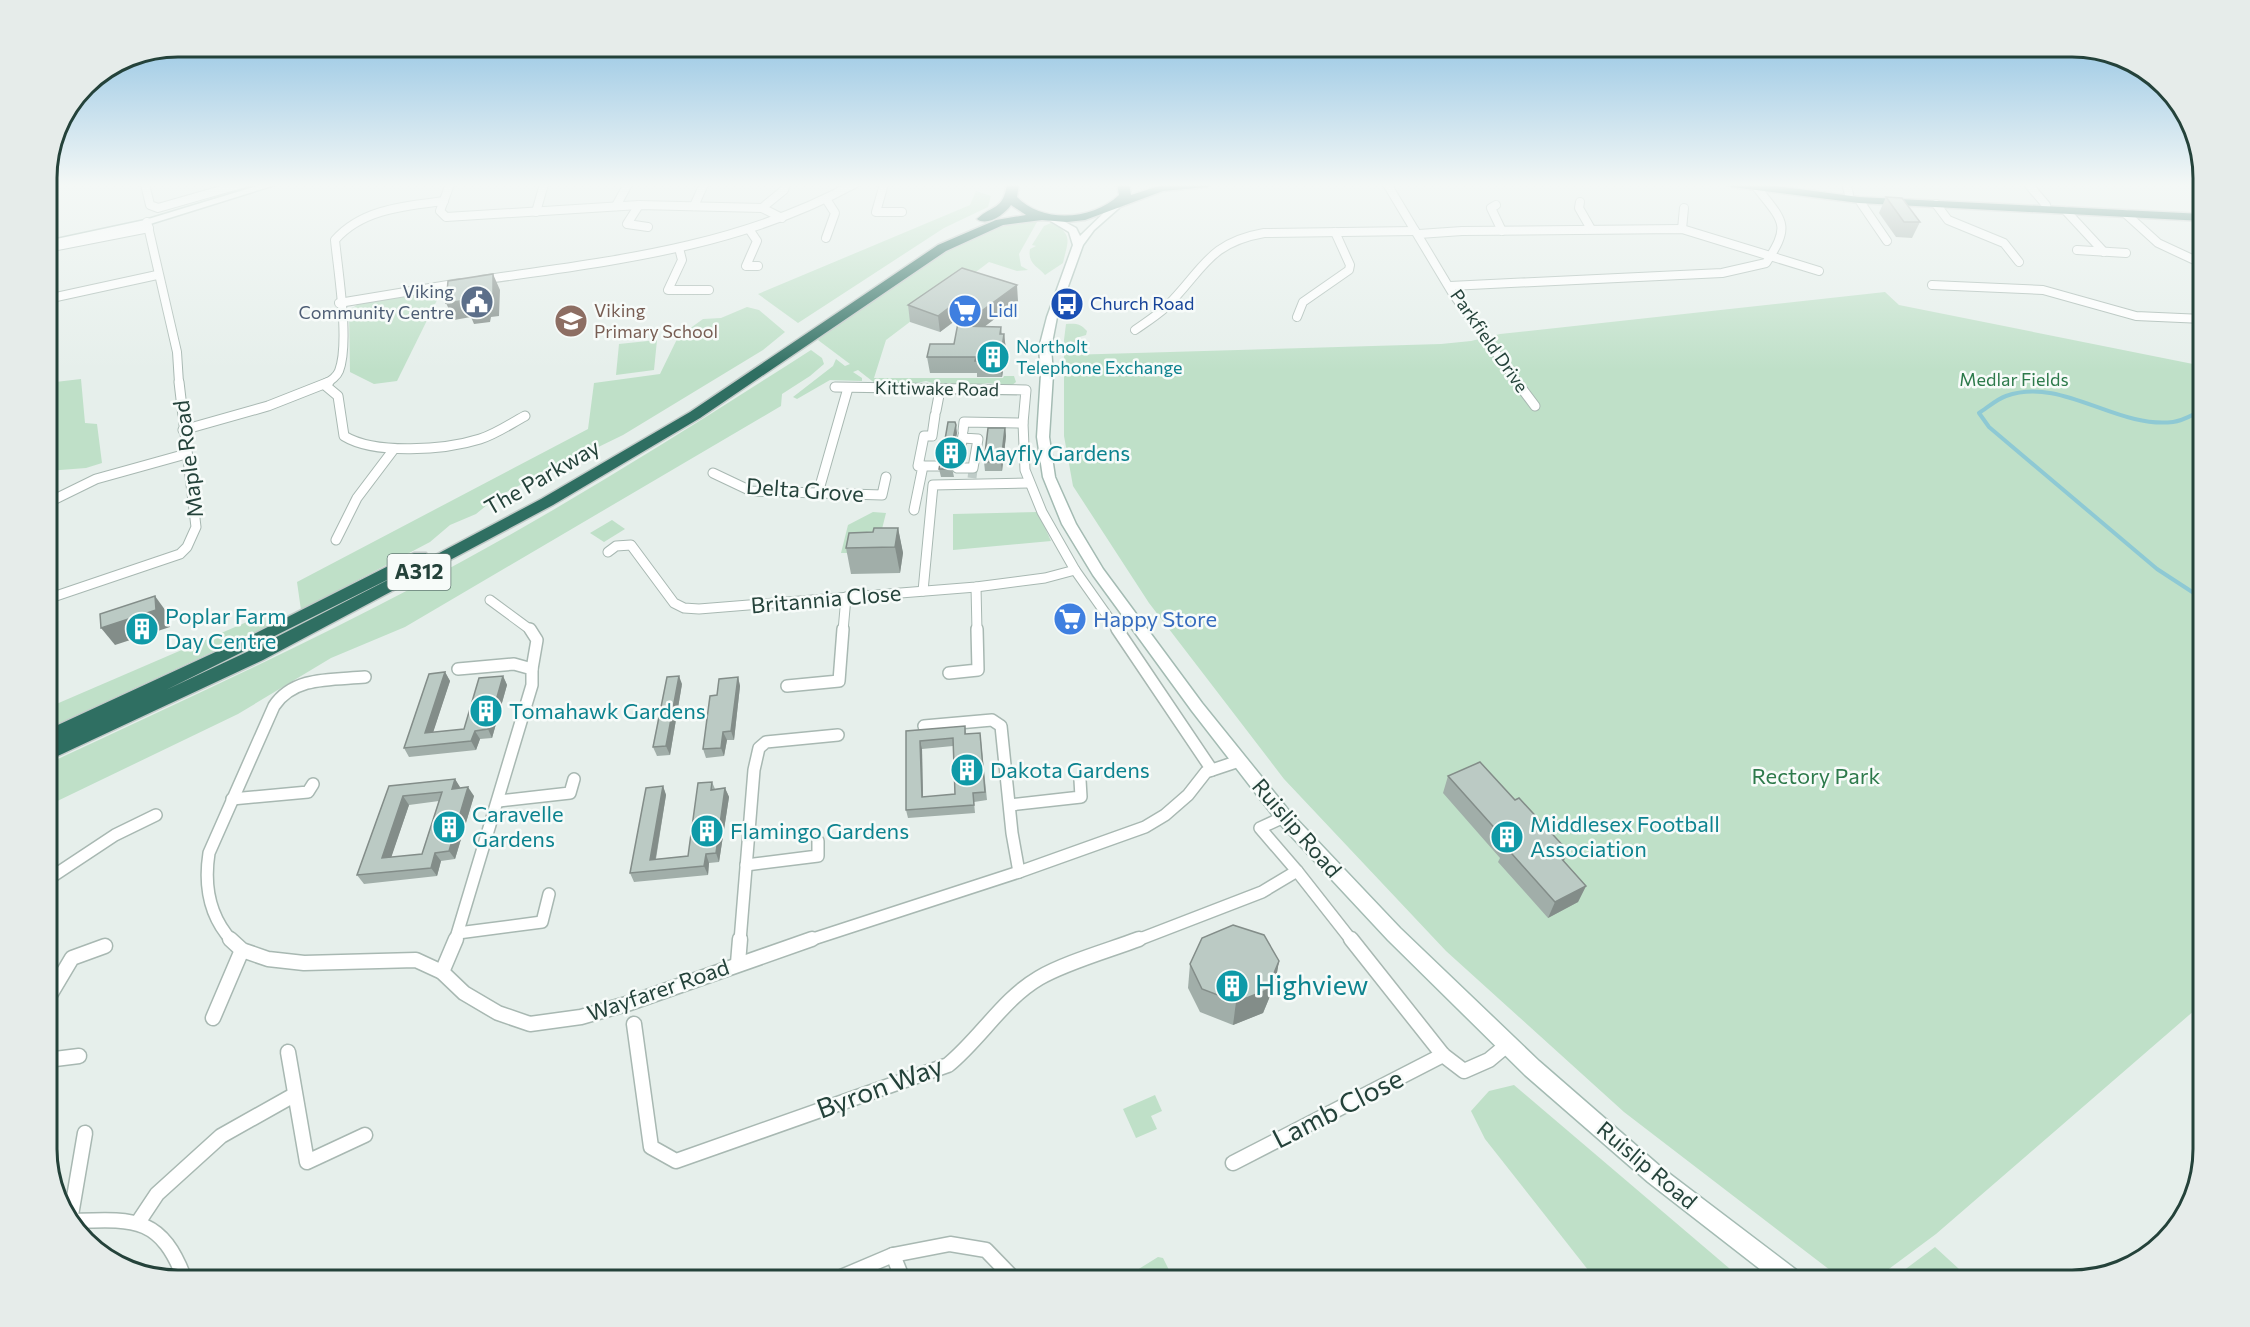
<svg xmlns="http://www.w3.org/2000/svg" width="2250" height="1327" font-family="Commissioner,sans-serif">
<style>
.green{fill:#bfe0c8}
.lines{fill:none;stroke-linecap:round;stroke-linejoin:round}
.stream{stroke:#8ec9d4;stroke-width:4}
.street-tunnel{stroke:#bfccc8;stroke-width:9;stroke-dasharray:9 4.5;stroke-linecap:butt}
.street-far3-casing{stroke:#a8b8b2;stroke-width:10}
.street-far2-casing{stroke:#a8b8b2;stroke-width:11}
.street-far1-casing{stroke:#a8b8b2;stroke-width:14}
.street-casing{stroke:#a8b8b2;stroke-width:17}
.secondary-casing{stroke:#a4bbb3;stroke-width:3}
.highway-casing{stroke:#c2cac8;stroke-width:3}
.street-far3{stroke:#fff;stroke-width:8}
.street-far2{stroke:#fff;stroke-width:9}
.street-far1{stroke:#fff;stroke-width:11}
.street{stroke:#fff;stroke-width:14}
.secondary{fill:#fff;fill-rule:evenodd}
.highway{fill:#2f6f62;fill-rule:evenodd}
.wall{fill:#a1aea9;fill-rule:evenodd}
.shaded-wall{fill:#838d89}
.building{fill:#bbcac4;stroke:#838d89;stroke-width:1.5;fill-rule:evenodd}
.labels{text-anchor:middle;stroke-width:5;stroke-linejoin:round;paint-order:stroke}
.far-service-label{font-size:18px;fill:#4e5e75;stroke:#f7fbf9;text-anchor:end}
.far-transit-label{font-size:18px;fill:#164399;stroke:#f7fbf9;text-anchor:start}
.far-education-label{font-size:18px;fill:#785e54;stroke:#f7fbf9;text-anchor:start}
.far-shop-label{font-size:18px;fill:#366cbe;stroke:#f7fbf9;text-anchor:start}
.far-street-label{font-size:18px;fill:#24423a;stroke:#f7fbf9}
.far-culture-label{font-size:18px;fill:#0d838f;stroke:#f7fbf9;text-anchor:start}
.far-park-label{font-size:18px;fill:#2d7a4b;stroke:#f7fbf9}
.shield{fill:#f7fbf9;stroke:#637a73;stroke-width:1.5}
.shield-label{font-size:21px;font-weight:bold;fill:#24423a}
.culture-label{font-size:22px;fill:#0d838f;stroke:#f7fbf9;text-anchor:start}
.street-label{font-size:22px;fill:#24423a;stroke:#f7fbf9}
.shop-label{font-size:22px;fill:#366cbe;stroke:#f7fbf9;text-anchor:start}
.park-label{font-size:22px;fill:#2d7a4b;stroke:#f7fbf9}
.near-culture-label{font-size:27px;fill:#0d838f;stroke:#f7fbf9;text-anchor:start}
.near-street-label{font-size:27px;fill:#24423a;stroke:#f7fbf9}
.rim{fill:none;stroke:#24423a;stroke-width:3}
</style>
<rect width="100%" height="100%" fill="#e6efeb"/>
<g class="green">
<path d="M976 191 991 196 988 207 944 228 798 323 758 294 970 205Z"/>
<path d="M1015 221 1037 222 1019 254 1021 266 1028 270 1017 271 989 262 886 340 874 378H1003L1004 376H1014L1016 382 1011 386 988 383 974 385 966 383 943 386 926 381 903 386 896 383 876 384 858 370 853 372 862 378V381L830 380 797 399 793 397 833 366 836 359 845 366 850 364 818 340C873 292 945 240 1015 221Z"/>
<path d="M1051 223C1075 234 1067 243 1063 263L1045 275C1039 267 1027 264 1030 249L1036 246 1032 245 1044 226Z"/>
<path d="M442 290 397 381 374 384 350 372 349 310 360 303Z"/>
<path d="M1885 292 1899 305 2203 366V1003L1936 1234 1874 1280H1843L1624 1112 1446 951 1284 779 1149 603 1073 486 1064 436V340L1066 324C1076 323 1081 324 1087 331L1086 335 1076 338 1074 345 1078 349 1068 355 1441 344 1471 341 1500 334Z"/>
<path d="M747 307 759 310 785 332 763 350 623 435 498 496 476 514 450 525 430 542 301 610 297 582 588 429 594 383 660 374 678 337 703 319 721 318Z"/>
<path d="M657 340 654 370 616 375 619 344Z"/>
<path d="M811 350 822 358 824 364 810 376 782 394 781 406 405 627 331 658 238 714 47 806V764C170 707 294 650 414 587 551 516 681 433 811 350Z"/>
<path d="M81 379 85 423 97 424 102 463 86 468 47 471V383Z"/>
<path d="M873 512 886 513 876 553H841L848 525Z"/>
<path d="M1038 512 1051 541 953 550V514Z"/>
<path d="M612 520 625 529 604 542 590 533Z"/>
<path d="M265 614 266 627 47 729V708Z"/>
<path d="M1514 1085 1743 1280H1596L1485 1139 1471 1111 1489 1091Z"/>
<path d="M1155 1095 1162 1111 1151 1116 1157 1129 1136 1138 1123 1109Z"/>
<path d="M1935 1247 1971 1280H1891Z"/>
<path d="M1158 1257 1163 1258 1174 1280H1121Z"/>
</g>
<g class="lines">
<path class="stream" d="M2203 410C2194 414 2183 421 2173 422 2116 429 2062 376 2006 396 1997 399 1987 408 1979 413L1989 427 2157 569 2203 599"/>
<path class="street-tunnel" d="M972 478 973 470"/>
<defs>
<g id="street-far3">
<path d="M145 184 150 205 158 208 242 184"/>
<path d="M450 184 440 211 446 217 639 205 762 208 782 218"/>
<path d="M884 184 876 212H902"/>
<path d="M1387 184 1453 294 1518 383"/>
<path d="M1846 184 1849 194"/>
<path d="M2028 184 2046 205"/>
<path d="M826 199 835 213 826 238"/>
<path d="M1580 202 1579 208 1591 229"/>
<path d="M1861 203 1887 241"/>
<path d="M1936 204 1948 220 2004 243 2019 262"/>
<path d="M639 205 627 224 648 227"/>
<path d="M1496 205 1491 208 1502 231"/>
<path d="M616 206 628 184"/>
<path d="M694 206 704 184"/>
<path d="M762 208 784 190 786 184"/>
<path d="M2066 211 2104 252"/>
<path d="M536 212 544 184"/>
<path d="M2126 214 2158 243 2203 264"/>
<path d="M147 222 177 352 179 383"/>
<path d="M749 229 757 241 746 266H758"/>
<path d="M1682 229 1684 208"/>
<path d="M1419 234 1462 231 1682 229 1819 271"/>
<path d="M47 248 149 228"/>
<path d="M679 248 682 260 668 290H709"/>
<path d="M2077 250 2126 253"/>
<path d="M481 280C611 261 737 248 854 184"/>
<path d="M1932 285 2043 290 2136 316 2203 319"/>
<path d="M1450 286 1722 273 1766 263C1791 225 1784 222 1757 188"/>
<path d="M47 299 157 275"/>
<path d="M339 303 460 283"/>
<path d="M1297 317 1303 302 1349 270 1350 265 1335 232"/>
<path d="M1135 330C1145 323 1156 316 1165 308 1203 271 1207 243 1264 233L1415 231"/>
<path d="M326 383C331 381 337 376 339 371 350 343 338 271 335 240 362 209 405 206 444 201"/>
</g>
<g id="street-far2">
<path d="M1517 382 1535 406"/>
<path d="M326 386 338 396 344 436C375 455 445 450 480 439 496 434 510 424 525 416"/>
<path d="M835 387 1026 390 1023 423 1025 470 1042 512 1075 570 1118 631"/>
<path d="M936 411 940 390"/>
<path d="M183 430 268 406 329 382"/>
<path d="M963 431 964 422 1023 423"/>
<path d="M963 435 957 468H973L978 439 963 438"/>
<path d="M923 466H943"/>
<path d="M713 473 751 491 882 495 886 477"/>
<path d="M818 493 848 388"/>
<path d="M47 503 96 479 186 454"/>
<path d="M914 510 923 466H918L924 436H932L935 415"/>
<path d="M336 540 357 498 394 449"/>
<path d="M608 552 616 546 631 545 674 603 684 608 699 609 976 587 1045 578 1075 570"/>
<path d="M976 587 977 631"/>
<path d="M923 591 933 485 1029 483"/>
<path d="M47 599 180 554 187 547 196 527 179 382"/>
<path d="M490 600 532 631"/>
<path d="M843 631 846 597"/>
</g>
<g id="street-far1">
<path d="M530 629 537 640 532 669"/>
<path d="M1117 629 1212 770"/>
<path d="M949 673 978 670 977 629"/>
<path d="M787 686 839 681 843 629"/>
<path d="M924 726 992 720 1001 726 1012 833 1019 872"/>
<path d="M232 799 308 792 313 784"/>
<path d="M499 801 570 793 574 779"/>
<path d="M1010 805 1081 797 1080 780"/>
<path d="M746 865 818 856V841"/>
<path d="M1297 871 1352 941"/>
<path d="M47 880 115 835 156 815"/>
<path d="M458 933 542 922 549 894"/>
<path d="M232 941C209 916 204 885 209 853L274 706C294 676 332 680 365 677"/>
<path d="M455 941 532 685V669L514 664 458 669"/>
<path d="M740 941 754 770 759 748 766 742 838 735"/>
<path d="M807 941 1019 872 1145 827 1165 815 1188 795 1206 772 1239 761"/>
<path d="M1135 941 1262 892 1297 871 1260 828 1284 817"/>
</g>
<g id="street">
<path d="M230 939 242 950 268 959 304 963 416 960 442 972 464 993 498 1013 530 1024 581 1017 630 1003 812 939"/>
<path d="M1351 939 1443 1055 1464 1071 1489 1060 1507 1045"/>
<path d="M738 963 740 939"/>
<path d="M442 972 456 939"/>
<path d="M47 1000 72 958 105 946"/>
<path d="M213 1018 242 950"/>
<path d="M634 1024 651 1147 676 1161 948 1065C980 1039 1003 999 1039 978 1064 963 1110 950 1139 939"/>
<path d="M288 1052 307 1162 365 1135"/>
<path d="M47 1060 79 1056"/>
<path d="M1233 1163 1443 1055"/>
<path d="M70 1221 85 1133"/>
<path d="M71 1221C133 1219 161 1215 185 1280"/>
<path d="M139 1221 157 1194 221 1136 294 1095"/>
<path d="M893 1255 903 1280"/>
<path d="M834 1280 893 1255 950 1244 986 1250 1015 1280"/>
</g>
<g id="secondary">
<path d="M263 184H278L150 224 47 247V241L145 220Z"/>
<path d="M1111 206 1119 208 1094 230 1083 245 1057 317 1051 348 1053 374 1049 437 1055 477 1076 524 1103 569 1202 703 1290 812 1400 928 1539 1061 1662 1168 1799 1272 1802 1280H1774L1648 1182 1525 1075 1388 940 1278 822 1192 711 1093 575 1062 524 1043 477 1037 437 1041 374 1039 348 1047 317 1073 245 1069 232 1044 217 1052 215 1076 228 1080 236Z"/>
</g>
<g id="highway">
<path d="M1007 184H1019L1017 197C1043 224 1093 220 1119 195L1117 184H1129L1131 195 1162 185 1212 184 1207 187 1163 191 1085 220 1067 222 1042 220 1003 225 946 251 700 418 553 505 263 660 47 761V746L49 745H47V730L248 637 414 553H426L428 557 426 560 541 499 690 412 938 245 996 220 1026 215 1011 205C1005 214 987 227 977 219 993 204 1003 211 1007 184ZM415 566 251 650 166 690Z"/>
<path d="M1727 184H1762L1859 197 2203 214V221L1859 203 1732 187Z"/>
</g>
</defs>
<use href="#street-far3" class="street-far3-casing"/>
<use href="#street-far2" class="street-far2-casing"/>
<use href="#street-far1" class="street-far1-casing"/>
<use href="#street" class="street-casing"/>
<use href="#secondary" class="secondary-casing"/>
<use href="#highway" class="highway-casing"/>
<use href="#street-far3" class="street-far3"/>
<use href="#street-far2" class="street-far2"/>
<use href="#street-far1" class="street-far1"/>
<use href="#street" class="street"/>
<use href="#secondary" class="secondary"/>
<use href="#highway" class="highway"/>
</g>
<g class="wall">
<path d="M1886 197 1920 222 1912 238 1896 237 1879 213Z"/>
<path d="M1018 301 984 327H1001L1002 334H1004L1006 350 1002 377H977V373H930L927 357 954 344 959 318 940 332 910 322 908 305Z"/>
<path d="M1005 428 1006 436 1002 471H985L984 462Z"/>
<path d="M957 433 951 463 954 477H941L939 469 946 462 944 459 943 451Z"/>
<path d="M898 528 903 553 900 573 851 574 846 548 873 532Z"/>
<path d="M445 672 450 681 433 732 464 729 503 676 507 685 492 738 480 739 476 750 409 757 404 748Z"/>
<path d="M738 677 740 686 734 740H727L724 756 706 758 703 749 717 695Z"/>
<path d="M682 684 670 755 657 756 653 747Z"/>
<path d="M965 726 966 734 981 741 987 800 974 802 975 813 908 818 906 810V731ZM953 746 955 794 923 797 922 749Z"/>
<path d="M1448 776 1564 861 1586 886 1578 902 1548 918 1498 862 1500 858 1443 793Z"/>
<path d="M455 779 460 788 474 796 455 859 441 861 437 876 364 884 357 875 389 786ZM439 801 422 854 391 857 409 805Z"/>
<path d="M712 782 715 789 725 788 729 797 719 862 709 863 708 875 634 882 630 873 663 786 666 795 656 859 688 856Z"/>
<path d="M1279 961 1275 984 1263 1013 1233 1025 1200 1012 1188 988 1190 964Z"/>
</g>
<g class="shaded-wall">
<path d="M493 274 500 290 499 316 491 317 490 322 474 324 471 317 454 320 446 303 467 300 484 301Z"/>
<path d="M1017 285 1018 301 963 343 961 326Z"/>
<path d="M963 297 965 313 940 332 938 316Z"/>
<path d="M1004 334 1006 350 1002 377 1000 361Z"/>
<path d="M956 425 957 433 950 467 949 458Z"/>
<path d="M1005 428 1006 436 1002 471 1001 462Z"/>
<path d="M898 528 903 553 900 573 895 547Z"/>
<path d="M155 596 168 614 170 627 115 645 101 628Z"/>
<path d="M445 672 450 681 430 742 425 733Z"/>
<path d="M503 676 507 685 492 738 488 729Z"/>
<path d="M679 676 682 684 670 755 666 746Z"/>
<path d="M738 677 740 686 734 740 731 731Z"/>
<path d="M475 731 480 739 476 750 471 741Z"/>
<path d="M723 732 727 740 724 756 721 748Z"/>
<path d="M920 741 922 749 923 806 922 797Z"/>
<path d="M455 779 460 787 457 798 452 789Z"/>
<path d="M663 786 666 795 654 868 650 860Z"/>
<path d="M468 787 474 796 455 859 449 851Z"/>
<path d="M725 788 729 797 719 862 716 853Z"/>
<path d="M403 796 409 805 388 867 382 858Z"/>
<path d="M1568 851 1561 868 1559 856Z"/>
<path d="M435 853 441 861 437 876 431 868Z"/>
<path d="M706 854 709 863 708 875 704 866Z"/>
<path d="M1586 886 1578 902 1548 918 1555 902Z"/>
<path d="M1279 961 1275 984 1263 1013 1233 1025 1236 1002Z"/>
</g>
<g class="building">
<path d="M1886 197 1902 198 1920 222H1904Z"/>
<path d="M962 268 1017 285 961 326 1001 327 1000 334H1004L1000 361H975L976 357H927L930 344H954L963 297 938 316 908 305Z"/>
<path d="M493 274V300L484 301V305L467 308V300L446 303 448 281Z"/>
<path d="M948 422H955L956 425 949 458 953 469H939L940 464 946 463 949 458 943 451Z"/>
<path d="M988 428H1005L1001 462H984Z"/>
<path d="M874 528H898L895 547 846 548 849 533 873 532Z"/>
<path d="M155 596 156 610 101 628 100 614Z"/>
<path d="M445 672 425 733 464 729 479 678 503 676 488 729 475 731 471 741 404 748 429 674Z"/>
<path d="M679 676 666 746 653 747 667 677Z"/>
<path d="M738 677 731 731 723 732 721 748 703 749 710 696 717 695 719 679Z"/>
<path d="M965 726V734L980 733 985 792 973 793 974 805 906 810V731ZM953 738 955 794 922 797 920 741Z"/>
<path d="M1480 762 1515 800 1519 798 1568 851 1559 856 1586 886 1555 902 1504 845 1508 843 1448 776Z"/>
<path d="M455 779 452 789 468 787 449 851 435 853 431 868 357 875 389 786ZM442 792 422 854 382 858 403 796Z"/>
<path d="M712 782 711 790 725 788 716 853 706 854 704 866 630 873 646 788 663 786 650 860 688 856 698 783Z"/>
<path d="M1233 925 1264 935 1279 961 1267 990 1236 1002 1202 989 1190 964 1202 938Z"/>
</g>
<linearGradient id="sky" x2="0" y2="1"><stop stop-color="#84bce0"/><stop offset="0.5" stop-color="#f4f8f6"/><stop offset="1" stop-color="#f4f8f6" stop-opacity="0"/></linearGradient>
<rect width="2250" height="370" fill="url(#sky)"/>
<defs>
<symbol id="civic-disc" viewBox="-11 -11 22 22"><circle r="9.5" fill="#5c6f8a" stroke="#f7fbf9"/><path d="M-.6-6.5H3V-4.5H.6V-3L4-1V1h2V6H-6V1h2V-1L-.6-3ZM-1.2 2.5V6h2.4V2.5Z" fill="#fff"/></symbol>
<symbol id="bus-disc" viewBox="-11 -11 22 22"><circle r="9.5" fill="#1a4fb4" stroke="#f7fbf9"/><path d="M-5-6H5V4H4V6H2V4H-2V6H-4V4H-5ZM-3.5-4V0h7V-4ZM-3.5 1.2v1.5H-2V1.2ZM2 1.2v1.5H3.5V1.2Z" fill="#fff"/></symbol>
<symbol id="supermarket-disc" viewBox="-11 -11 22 22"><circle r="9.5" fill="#3f7fe0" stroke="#f7fbf9"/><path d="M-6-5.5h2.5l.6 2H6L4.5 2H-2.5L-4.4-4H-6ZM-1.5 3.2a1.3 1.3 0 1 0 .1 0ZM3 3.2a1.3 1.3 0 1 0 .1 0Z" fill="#fff"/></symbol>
<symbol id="school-disc" viewBox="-11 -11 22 22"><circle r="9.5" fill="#8d6e63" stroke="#f7fbf9"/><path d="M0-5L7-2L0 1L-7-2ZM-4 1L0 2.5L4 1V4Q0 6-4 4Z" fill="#fff"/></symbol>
<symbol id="building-disc" viewBox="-11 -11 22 22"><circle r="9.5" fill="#0f9aa8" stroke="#f7fbf9"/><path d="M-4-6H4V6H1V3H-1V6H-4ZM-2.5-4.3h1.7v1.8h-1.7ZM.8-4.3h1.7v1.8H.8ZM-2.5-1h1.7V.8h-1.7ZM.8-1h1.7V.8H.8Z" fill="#fff"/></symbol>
</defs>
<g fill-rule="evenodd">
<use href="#civic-disc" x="458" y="283" width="38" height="38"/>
<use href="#bus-disc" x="1048" y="285" width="38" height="38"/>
<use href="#supermarket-disc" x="946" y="292" width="38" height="38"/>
<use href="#school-disc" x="552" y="302" width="38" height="38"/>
<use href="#building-disc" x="974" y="338" width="38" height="38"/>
<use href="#building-disc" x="932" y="434" width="38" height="38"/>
<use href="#supermarket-disc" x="1051" y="600" width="38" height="38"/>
<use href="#building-disc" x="123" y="610" width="38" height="38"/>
<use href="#building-disc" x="467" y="692" width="38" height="38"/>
<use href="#building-disc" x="948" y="751" width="38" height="38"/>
<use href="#building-disc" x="430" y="808" width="38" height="38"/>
<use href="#building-disc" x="688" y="812" width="38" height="38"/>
<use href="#building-disc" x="1488" y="818" width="38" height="38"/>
<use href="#building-disc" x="1213" y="967" width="38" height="38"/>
</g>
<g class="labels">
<g class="far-service-label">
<text x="454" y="298">Viking<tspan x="454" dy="21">Community Centre</tspan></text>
</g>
<g class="far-transit-label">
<text x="1090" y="310">Church Road</text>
</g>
<g class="far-education-label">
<text x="594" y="317">Viking<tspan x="594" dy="21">Primary School</tspan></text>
</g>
<g class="far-shop-label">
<text x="988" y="317">Lidl</text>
</g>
<g class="far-street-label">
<text transform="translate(1489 341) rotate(55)" y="6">Parkfield Drive</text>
<text transform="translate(937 389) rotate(1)" y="6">Kittiwake Road</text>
</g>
<g class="far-culture-label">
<text x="1016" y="353">Northolt<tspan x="1016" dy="21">Telephone Exchange</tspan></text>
</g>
<g class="far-park-label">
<text x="2014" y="386">Medlar Fields</text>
</g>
<rect class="shield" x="387.5" y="554" width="63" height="36" rx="4.5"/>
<g class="shield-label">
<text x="419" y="579">A312</text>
</g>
<g class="culture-label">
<text x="974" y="461">Mayfly Gardens</text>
<text x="165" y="624">Poplar Farm<tspan x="165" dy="25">Day Centre</tspan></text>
<text x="509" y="719">Tomahawk Gardens</text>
<text x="990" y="778">Dakota Gardens</text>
<text x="472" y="822">Caravelle<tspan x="472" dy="25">Gardens</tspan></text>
<text x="1530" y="832">Middlesex Football<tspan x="1530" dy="25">Association</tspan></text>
<text x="730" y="839">Flamingo Gardens</text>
</g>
<g class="street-label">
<text transform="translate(188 459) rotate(-97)" y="8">Maple Road</text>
<text transform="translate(542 477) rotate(-30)" y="8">The Parkway</text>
<text transform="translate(805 490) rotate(4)" y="8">Delta Grove</text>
<text transform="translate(826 599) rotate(-5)" y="8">Britannia Close</text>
<text transform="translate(1297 828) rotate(49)" y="8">Ruislip Road</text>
<text transform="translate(658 990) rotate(-19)" y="8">Wayfarer Road</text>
<text transform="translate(1647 1165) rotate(40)" y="8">Ruislip Road</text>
</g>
<g class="shop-label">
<text x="1093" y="627">Happy Store</text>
</g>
<g class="park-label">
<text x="1816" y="784">Rectory Park</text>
</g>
<g class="near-culture-label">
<text x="1255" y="995">Highview</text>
</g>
<g class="near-street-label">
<text transform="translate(880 1088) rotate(-20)" y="9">Byron Way</text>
<text transform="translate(1338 1109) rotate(-27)" y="9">Lamb Close</text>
</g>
</g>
<path d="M0 0H2250V1327H0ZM178 57H2072A121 121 0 0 1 2193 178V1149A121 121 0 0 1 2072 1270H178A121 121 0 0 1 57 1149V178A121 121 0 0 1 178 57Z" fill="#e6ecea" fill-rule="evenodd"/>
<path class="rim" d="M178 57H2072A121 121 0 0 1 2193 178V1149A121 121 0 0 1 2072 1270H178A121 121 0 0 1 57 1149V178A121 121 0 0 1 178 57Z"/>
</svg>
